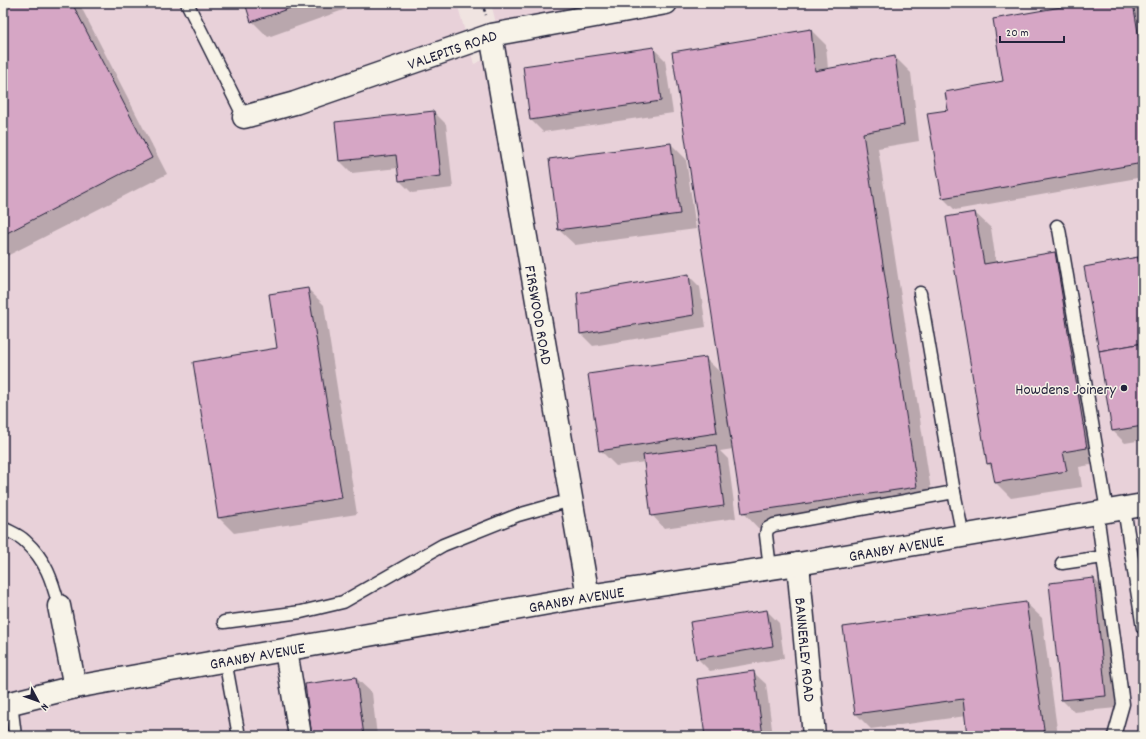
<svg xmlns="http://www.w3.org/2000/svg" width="1146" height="739" font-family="Dekko,sans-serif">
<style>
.built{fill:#e8d1d9}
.shadow{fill:#0003}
.building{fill:#d6a6c5;stroke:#22223b}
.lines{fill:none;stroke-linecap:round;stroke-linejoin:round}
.service-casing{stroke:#22223b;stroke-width:15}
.minor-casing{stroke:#22223b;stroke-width:25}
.path{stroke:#22223b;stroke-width:2.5;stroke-dasharray:3 3;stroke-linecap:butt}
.service{stroke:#f7f3e8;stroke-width:12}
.minor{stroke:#f7f3e8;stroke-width:22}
.poi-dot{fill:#22223b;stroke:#f7f3e8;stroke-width:1.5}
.labels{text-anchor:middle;stroke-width:3;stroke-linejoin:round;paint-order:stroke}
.street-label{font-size:16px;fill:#22223b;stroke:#f7f3e8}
.poi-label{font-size:16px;fill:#22223b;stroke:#f7f3e8;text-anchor:end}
</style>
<rect width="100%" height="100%" fill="#f0e4e1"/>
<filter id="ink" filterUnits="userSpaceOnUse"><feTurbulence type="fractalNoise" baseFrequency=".025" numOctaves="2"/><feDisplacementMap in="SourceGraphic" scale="8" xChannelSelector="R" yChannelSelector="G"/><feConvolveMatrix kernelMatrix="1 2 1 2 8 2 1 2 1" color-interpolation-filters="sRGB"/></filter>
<g filter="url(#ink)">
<path class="built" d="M3 3H457L474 64 503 51 491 3H1143V736H3Z"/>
<g class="shadow">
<path d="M3 3H79L167 174 3 258Z"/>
<path d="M246 3H360V4L268 37 252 21Z"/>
<path d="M1090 3H1138L1143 8V177L955 210 943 198 929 114 949 110 1005 82Z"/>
<path d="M811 30 826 45 828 69 895 57 911 73 919 141 878 148 933 503 758 528 743 512 733 449 720 451 728 459 736 518 664 528 652 515 645 462 616 466 600 450 705 358 722 374Z"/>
<path d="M653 48 665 60 673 113 543 132 531 120Z"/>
<path d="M434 112 446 124 453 188 412 193 400 181 398 168 352 173 340 161Z"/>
<path d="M671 144 686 159 696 229 575 245 559 230Z"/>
<path d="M975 213 991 228 996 262 1054 253 1070 268 1102 463 1079 467 1082 487 1011 498 996 483 993 469 988 464Z"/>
<path d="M1143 258V440L1125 443 1113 431Z"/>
<path d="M688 275 700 287 706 327 593 346 581 334 578 294Z"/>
<path d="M308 289 324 305 357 514 234 533 219 518 279 349Z"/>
<path d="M1094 579 1106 591 1117 708 1074 712 1062 700 1050 583Z"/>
<path d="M1026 603 1042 618 1058 736H968L966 716 871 729 856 714Z"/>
<path d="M767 611 779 623 784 658 710 671 697 658Z"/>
<path d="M753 672 766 684 773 736H706Z"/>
<path d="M356 678 372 693 377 736H313Z"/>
</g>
<g class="building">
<path d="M3 3H72L152 158 3 235Z"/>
<path d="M245 3H304L251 22Z"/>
<path d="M1084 3H1133L1143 62V163L942 198 927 113 948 110 945 92 1003 81 993 19Z"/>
<path d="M811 29 815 71 895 56 904 125 863 133 917 487 742 513 672 52Z"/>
<path d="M654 47 661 101 530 120 523 66Z"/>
<path d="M434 111 441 176 399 181 396 155 339 161 335 122Z"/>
<path d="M671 143 680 214 558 230 549 159Z"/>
<path d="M975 212 984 264 1055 252 1087 448 1063 452 1067 471 995 483 991 463 987 464 946 217Z"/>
<path d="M1138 257 1143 288V343L1099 351 1084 267Z"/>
<path d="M1138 257H1143V288Z"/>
<path d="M689 274 694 315 580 334 577 293Z"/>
<path d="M308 288 342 498 218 518 193 362 277 348 269 294Z"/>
<path d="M1143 343V426L1112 431 1099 351Z"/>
<path d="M706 357 717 433 599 451 588 374Z"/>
<path d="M716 445 724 506 651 516 643 455Z"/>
<path d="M1143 557V580L1140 558Z"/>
<path d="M1094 578 1106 696 1061 700 1049 583Z"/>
<path d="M1026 602 1045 736H967L963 699 855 714 843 627Z"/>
<path d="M767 610 773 646 696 659 690 622Z"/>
<path d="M754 671 763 736H705L697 679Z"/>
<path d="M356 677 364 736H312L305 684Z"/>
</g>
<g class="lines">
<defs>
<g id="service">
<path d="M187 3 244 117"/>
<path d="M1057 226 1059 229 1107 511"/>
<path d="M954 492 963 536"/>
<path d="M1124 508 1143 628"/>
<path d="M1097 513 1123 704 1114 736"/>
<path d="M3 528C10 532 19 535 25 541 46 560 52 580 59 606"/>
<path d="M1062 563 1103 557"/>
<path d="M770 568 766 535 767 529 774 525 954 492 920 293"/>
<path d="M224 622 301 612 343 602 443 545 518 515 571 500"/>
<path d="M225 660 239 736"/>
<path d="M5 702 11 703 15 736"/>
</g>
<g id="minor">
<path id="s1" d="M491 35 588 596"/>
<path id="s2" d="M244 117 295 103 491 35 666 3"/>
<path id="s3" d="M798 564 814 736"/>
<path d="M59 606 75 687"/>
<path d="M286 650 300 736"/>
<path id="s4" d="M11 703 75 687 588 596 798 564 1143 505"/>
</g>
</defs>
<use href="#service" class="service-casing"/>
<use href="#minor" class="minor-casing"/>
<path class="path" d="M482 3 486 15"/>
<use href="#service" class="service"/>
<use href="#minor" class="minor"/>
</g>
</g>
<circle class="poi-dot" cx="1124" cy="388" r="4"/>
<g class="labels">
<g class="street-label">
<text dy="6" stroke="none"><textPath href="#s2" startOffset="219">VALEPITS ROAD</textPath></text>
<text dy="6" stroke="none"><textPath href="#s1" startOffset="284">FIRSWOOD ROAD</textPath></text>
<text dy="6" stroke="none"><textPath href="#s4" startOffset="899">GRANBY AVENUE</textPath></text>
<text dy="6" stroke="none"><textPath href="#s4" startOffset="575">GRANBY AVENUE</textPath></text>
<text dy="6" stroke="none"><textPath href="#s3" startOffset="86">BANNERLEY ROAD</textPath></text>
<text dy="6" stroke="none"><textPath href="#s4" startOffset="251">GRANBY AVENUE</textPath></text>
</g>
<g class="poi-label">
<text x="1116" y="394">Howdens Joinery</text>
</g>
</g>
<rect width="1146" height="739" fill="none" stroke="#f7f3e8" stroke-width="16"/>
<rect x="8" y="8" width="1130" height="723" fill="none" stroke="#22223b" stroke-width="1.5" filter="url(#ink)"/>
<g transform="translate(38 701) rotate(131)" stroke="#f7f3e8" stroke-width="3" paint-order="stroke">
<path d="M0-3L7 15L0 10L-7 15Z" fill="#22223b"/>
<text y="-6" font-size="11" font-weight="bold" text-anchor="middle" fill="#22223b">N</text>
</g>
<path d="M1000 36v6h64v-6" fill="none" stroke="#22223b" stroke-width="2"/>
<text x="1006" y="36" font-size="12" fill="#22223b" stroke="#f7f3e8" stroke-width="3" paint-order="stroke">20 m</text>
</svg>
